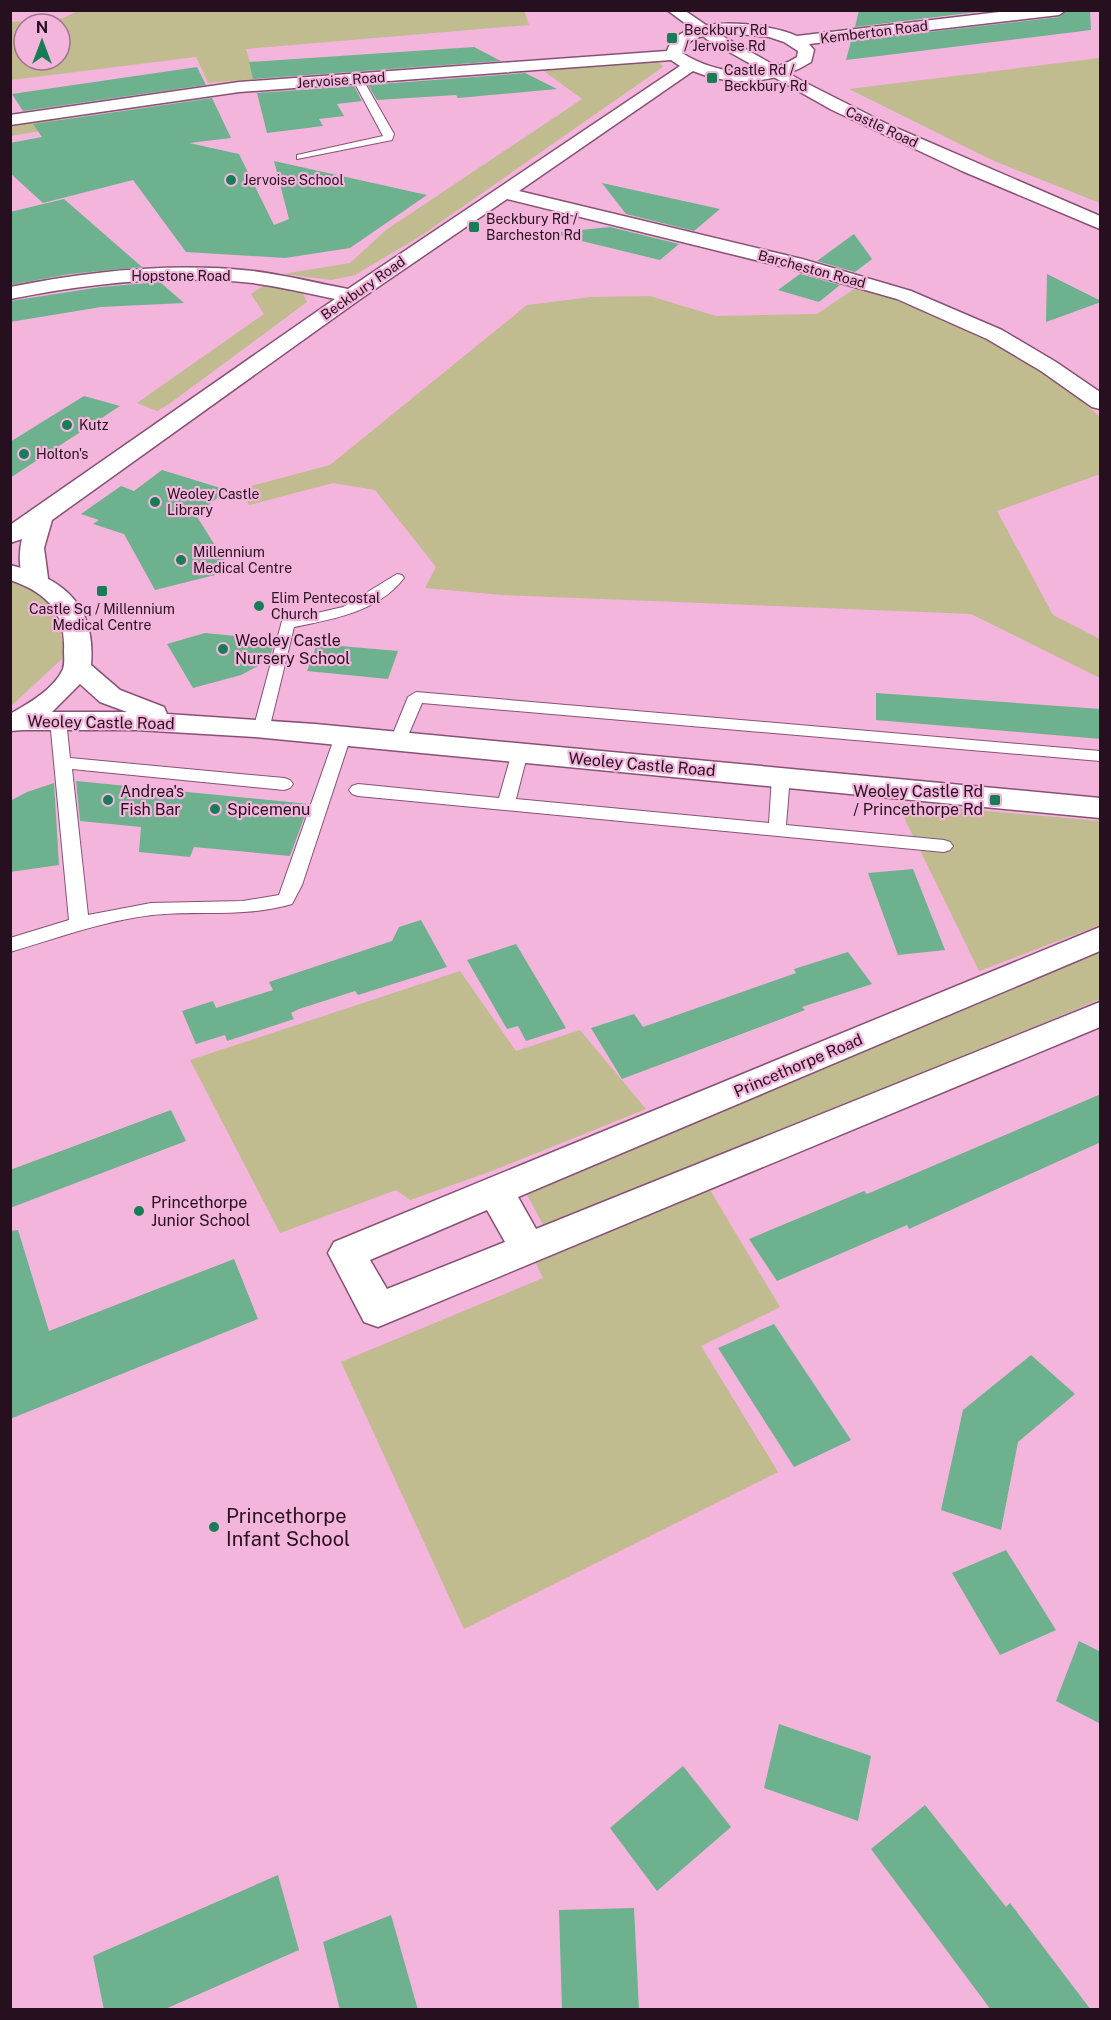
<svg xmlns="http://www.w3.org/2000/svg" width="1111" height="2020" font-family="'Public Sans',sans-serif">
<style>
.green{fill:#c1bb90;fill-rule:evenodd}
.building{fill:#6db18f}
.lines{fill:none;stroke-linecap:round;stroke-linejoin:round}
.service-casing{stroke:#875174;stroke-width:2}
.minor-casing{stroke:#875174;stroke-width:3}
.tertiary-casing{stroke:#875174;stroke-width:3}
.service{fill:#fff;fill-rule:evenodd}
.minor{fill:#fff;fill-rule:evenodd}
.tertiary{fill:#fff;fill-rule:evenodd}
.poi-dot{fill:#187d56;stroke:#f3b5db;stroke-width:2}
.labels{text-anchor:middle;stroke-width:4.5;stroke-linejoin:round;paint-order:stroke}
.far-poi-label{font-size:14px;fill:#26101f;stroke:#f3b5db;text-anchor:start}
.far-street-label{font-size:14px;fill:#26101f;stroke:#f3b5db}
.poi-label{font-size:16px;fill:#26101f;stroke:#f3b5db;text-anchor:start}
.street-label{font-size:16px;fill:#26101f;stroke:#f3b5db}
.near-poi-label{font-size:20px;fill:#26101f;stroke:#f3b5db;text-anchor:start}
</style>
<rect width="100%" height="100%" fill="#f3b5db"/>
<g class="green">
<path d="M524 10 529 25 246 49 255 79 208 83 196 57 11 80V22L63 18 78 11ZM24 24H60V60H24Z"/>
<path d="M1100 58V203L994 161 849 89Z"/>
<path d="M651 60 660 63 663 67 422 235 355 275 331 280 283 274 350 263 386 230 582 99 541 69Z"/>
<path d="M58 116 64 127 11 136V126Z"/>
<path d="M263 286 302 292 307 302 169 404 157 411 137 403 264 314 251 294Z"/>
<path d="M854 289 885 296 947 320 1000 347 1066 387 1100 417V474L997 511 1053 615 1100 639V678L971 614 502 595 425 588 436 567 375 490 333 483 249 505 240 489 330 465 527 305 591 297 650 296 716 316 817 314Z"/>
<path d="M11 577 52 595 66 655 11 706Z"/>
<path d="M897 803 1100 821V925L979 971Z"/>
<path d="M1100 952V999L547 1232 524 1189Z"/>
<path d="M460 971 516 1051 580 1030 646 1109 489 1172 410 1200 396 1190 280 1233 190 1060Z"/>
<path d="M707 1185 780 1307 701 1346 778 1472 464 1629 341 1362 543 1278 530 1251Z"/>
</g>
<g class="building">
<path d="M859 10H993L855 27Z"/>
<path d="M1068 10H1090L1091 30 846 60 851 41 1059 17Z"/>
<path d="M474 47 501 61 253 79 249 62Z"/>
<path d="M197 67 206 85 23 111 12 94Z"/>
<path d="M525 73 557 89 458 98 456 95 377 100 368 85Z"/>
<path d="M354 86 362 101 337 104 344 116 319 119 323 126 267 133 257 93Z"/>
<path d="M212 98 231 138 189 143 239 154 274 225 289 219 274 161 427 195 350 248 285 258 186 252 133 180 43 203 10 173V143L42 137 33 124Z"/>
<path d="M602 183 720 209 694 231 626 214Z"/>
<path d="M64 199 142 267 70 274 10 285V212Z"/>
<path d="M610 227 679 244 660 260 561 236V232Z"/>
<path d="M854 234 872 259 855 272 817 261Z"/>
<path d="M800 274 840 285 819 302 778 290Z"/>
<path d="M1047 274 1101 301V302L1046 322Z"/>
<path d="M160 282 184 303 101 307 10 322V301L101 287Z"/>
<path d="M84 396 120 406 10 478V442Z"/>
<path d="M162 470 227 490 196 515 231 571 155 590 124 534 93 524 99 520 81 514 121 486 134 491Z"/>
<path d="M205 633 275 640 269 660 241 675 193 688 167 644Z"/>
<path d="M317 644 398 651 388 679 307 671Z"/>
<path d="M876 693 1101 709V739L876 720Z"/>
<path d="M76 781 309 804 290 856 194 847 190 857 139 852 141 827 80 821Z"/>
<path d="M54 783 59 865 10 872V801L27 792Z"/>
<path d="M913 869 945 950 898 955 868 873Z"/>
<path d="M421 920 447 967 358 995 355 991 299 1009 291 1013 294 1019 227 1041 225 1035 196 1044 182 1011 213 1001 216 1008 273 990 269 982 392 941 399 927Z"/>
<path d="M516 944 566 1028 526 1041 518 1026 507 1029 467 960Z"/>
<path d="M848 952 872 984 802 1007 805 1010 622 1079 591 1028 634 1014 643 1027 796 973 794 969Z"/>
<path d="M1101 1094V1142L909 1229 907 1225 777 1281 749 1239 864 1191 867 1194Z"/>
<path d="M171 1110 186 1141 10 1208V1170Z"/>
<path d="M18 1230 49 1331 234 1259 258 1319 10 1419V1231Z"/>
<path d="M774 1324 851 1440 794 1467 718 1348Z"/>
<path d="M1031 1355 1075 1394 1018 1442 1001 1530 941 1510 963 1410Z"/>
<path d="M1006 1550 1056 1630 1000 1655 952 1573Z"/>
<path d="M1079 1641 1101 1652V1724L1056 1701Z"/>
<path d="M779 1724 871 1756 858 1821 764 1788Z"/>
<path d="M683 1766 731 1827 657 1891 610 1828Z"/>
<path d="M925 1805 1006 1907 1010 1903 1091 2010H991L871 1849Z"/>
<path d="M278 1875 299 1950 163 2010H104L93 1956Z"/>
<path d="M634 1908 639 2010H562L559 1910Z"/>
<path d="M391 1915 418 2010H340L323 1942Z"/>
</g>
<g class="lines">
<defs>
<g id="service">
<path d="M357 75 362 78 394 134 392 140 297 159V155L383 136 352 78Z"/>
<path d="M397 574 402 575 404 578C378 612 333 619 294 627L269 730 267 734H255L253 730 282 621 343 607Z"/>
<path d="M416 692 1100 751V761L422 703 404 745H392L390 741 408 697Z"/>
<path d="M58 715 64 716 66 720 70 758 284 778 290 780 293 784 290 788 284 790 72 769 88 915 151 903 243 901 279 895 335 736 337 732H349L351 736 302 885 292 904C244 918 201 910 152 915 103 921 57 938 10 952V938L69 920 50 720 52 716Z"/>
<path d="M520 747 526 748 528 752 516 799 769 823 772 776 775 772H787L790 776 786 825 944 840 950 842 953 846 950 850 944 852 358 796 352 794 349 790 352 786 358 784 499 798 512 752 514 748Z"/>
</g>
<g id="minor">
<path d="M1016 10H1066L1059 15 809 44 814 50 811 62C776 84 731 87 693 71L519 191 802 259 911 291 1002 330 1056 362 1100 392V409L1092 407 1041 371 987 339 897 299 788 268 507 199 359 300 52 520 44 548 48 578 44 583 35 586 26 583C18 572 19 551 22 539L10 543V525L335 299C308 293 281 287 253 283 172 274 90 283 10 299V287C90 271 172 262 253 271 285 275 317 283 348 289L680 66 671 60 239 92 10 125V115L239 82 667 51C680 11 768 23 797 36ZM731 33 769 37 784 42 798 51 797 57C762 79 717 75 682 53 688 33 714 35 731 33Z"/>
<path d="M1100 927V951L518 1197 536 1229 1100 1002V1027L378 1327 364 1322 328 1253 334 1242ZM487 1210 505 1242 387 1289 370 1260Z"/>
</g>
<g id="tertiary">
<path d="M667 10H684L719 34 802 81 887 124 1100 216V229L962 171 832 110 708 40Z"/>
<path d="M10 565C64 578 96 606 91 665L120 690 164 707 167 714 315 724 1100 798V818L255 737 137 730H23L10 731V714C28 704 54 689 63 669 65 663 64 657 64 651 66 612 46 592 10 580ZM80 684 100 702 127 712H52Z"/>
</g>
</defs>
<use href="#service" class="service-casing"/>
<use href="#minor" class="minor-casing"/>
<use href="#tertiary" class="tertiary-casing"/>
<use href="#service" class="service"/>
<use href="#minor" class="minor"/>
<use href="#tertiary" class="tertiary"/>
</g>
<g class="poi-dot">
<rect x="666" y="32" width="12" height="12" rx="3"/>
<rect x="706" y="72" width="12" height="12" rx="3"/>
<circle cx="231" cy="180" r="6"/>
<rect x="468" y="221" width="12" height="12" rx="3"/>
<circle cx="67" cy="425" r="6"/>
<circle cx="24" cy="454" r="6"/>
<circle cx="155" cy="502" r="6"/>
<circle cx="181" cy="560" r="6"/>
<rect x="96" y="585" width="12" height="12" rx="3"/>
<circle cx="259" cy="606" r="6"/>
<circle cx="223" cy="649" r="6"/>
<circle cx="108" cy="800" r="6"/>
<rect x="989" y="794" width="12" height="12" rx="3"/>
<circle cx="215" cy="809" r="6"/>
<circle cx="139" cy="1211" r="6"/>
<circle cx="214" cy="1527" r="6"/>
</g>
<g class="labels">
<g class="far-poi-label">
<text x="684" y="35">Beckbury Rd<tspan x="684" dy="16">/ Jervoise Rd</tspan></text>
<text x="724" y="75">Castle Rd /<tspan x="724" dy="16">Beckbury Rd</tspan></text>
<text x="243" y="185">Jervoise School</text>
<text x="486" y="224">Beckbury Rd /<tspan x="486" dy="16">Barcheston Rd</tspan></text>
<text x="79" y="430">Kutz</text>
<text x="36" y="459">Holton's</text>
<text x="167" y="499">Weoley Castle<tspan x="167" dy="16">Library</tspan></text>
<text x="193" y="557">Millennium<tspan x="193" dy="16">Medical Centre</tspan></text>
<text x="271" y="603">Elim Pentecostal<tspan x="271" dy="16">Church</tspan></text>
<text x="102" y="614" text-anchor="middle">Castle Sq / Millennium<tspan x="102" dy="16">Medical Centre</tspan></text>
</g>
<g class="far-street-label">
<text transform="translate(874 32) rotate(-7)" y="5">Kemberton Road</text>
<text transform="translate(341 80) rotate(-4)" y="5">Jervoise Road</text>
<text transform="translate(882 127) rotate(25)" y="5">Castle Road</text>
<text transform="translate(812 269) rotate(15)" y="5">Barcheston Road</text>
<text x="181" y="281">Hopstone Road</text>
<text transform="translate(363 288) rotate(-35)" y="5">Beckbury Road</text>
</g>
<g class="poi-label">
<text x="235" y="646">Weoley Castle<tspan x="235" dy="18">Nursery School</tspan></text>
<text x="120" y="797">Andrea's<tspan x="120" dy="18">Fish Bar</tspan></text>
<text x="983" y="797" text-anchor="end">Weoley Castle Rd<tspan x="983" dy="18">/ Princethorpe Rd</tspan></text>
<text x="227" y="815">Spicemenu</text>
<text x="151" y="1208">Princethorpe<tspan x="151" dy="18">Junior School</tspan></text>
</g>
<g class="street-label">
<text transform="translate(101 722) rotate(1)" y="6">Weoley Castle Road</text>
<text transform="translate(642 764) rotate(5)" y="6">Weoley Castle Road</text>
<text transform="translate(798 1065) rotate(-23)" y="6">Princethorpe Road</text>
</g>
<g class="near-poi-label">
<text x="226" y="1523">Princethorpe<tspan x="226" dy="23">Infant School</tspan></text>
</g>
</g>
<rect width="1111" height="2020" fill="none" stroke="#26101f" stroke-width="24"/>
<g transform="translate(42 42)"><circle r="28" fill="#f3b5db" stroke="#a17390" stroke-width="1.5"/>
<path d="M0-4.5L10 22L0 15L-10 22Z" fill="#187d56"/>
<text y="-9" font-size="16" font-weight="bold" text-anchor="middle" fill="#26101f">N</text>
</g>
</svg>
